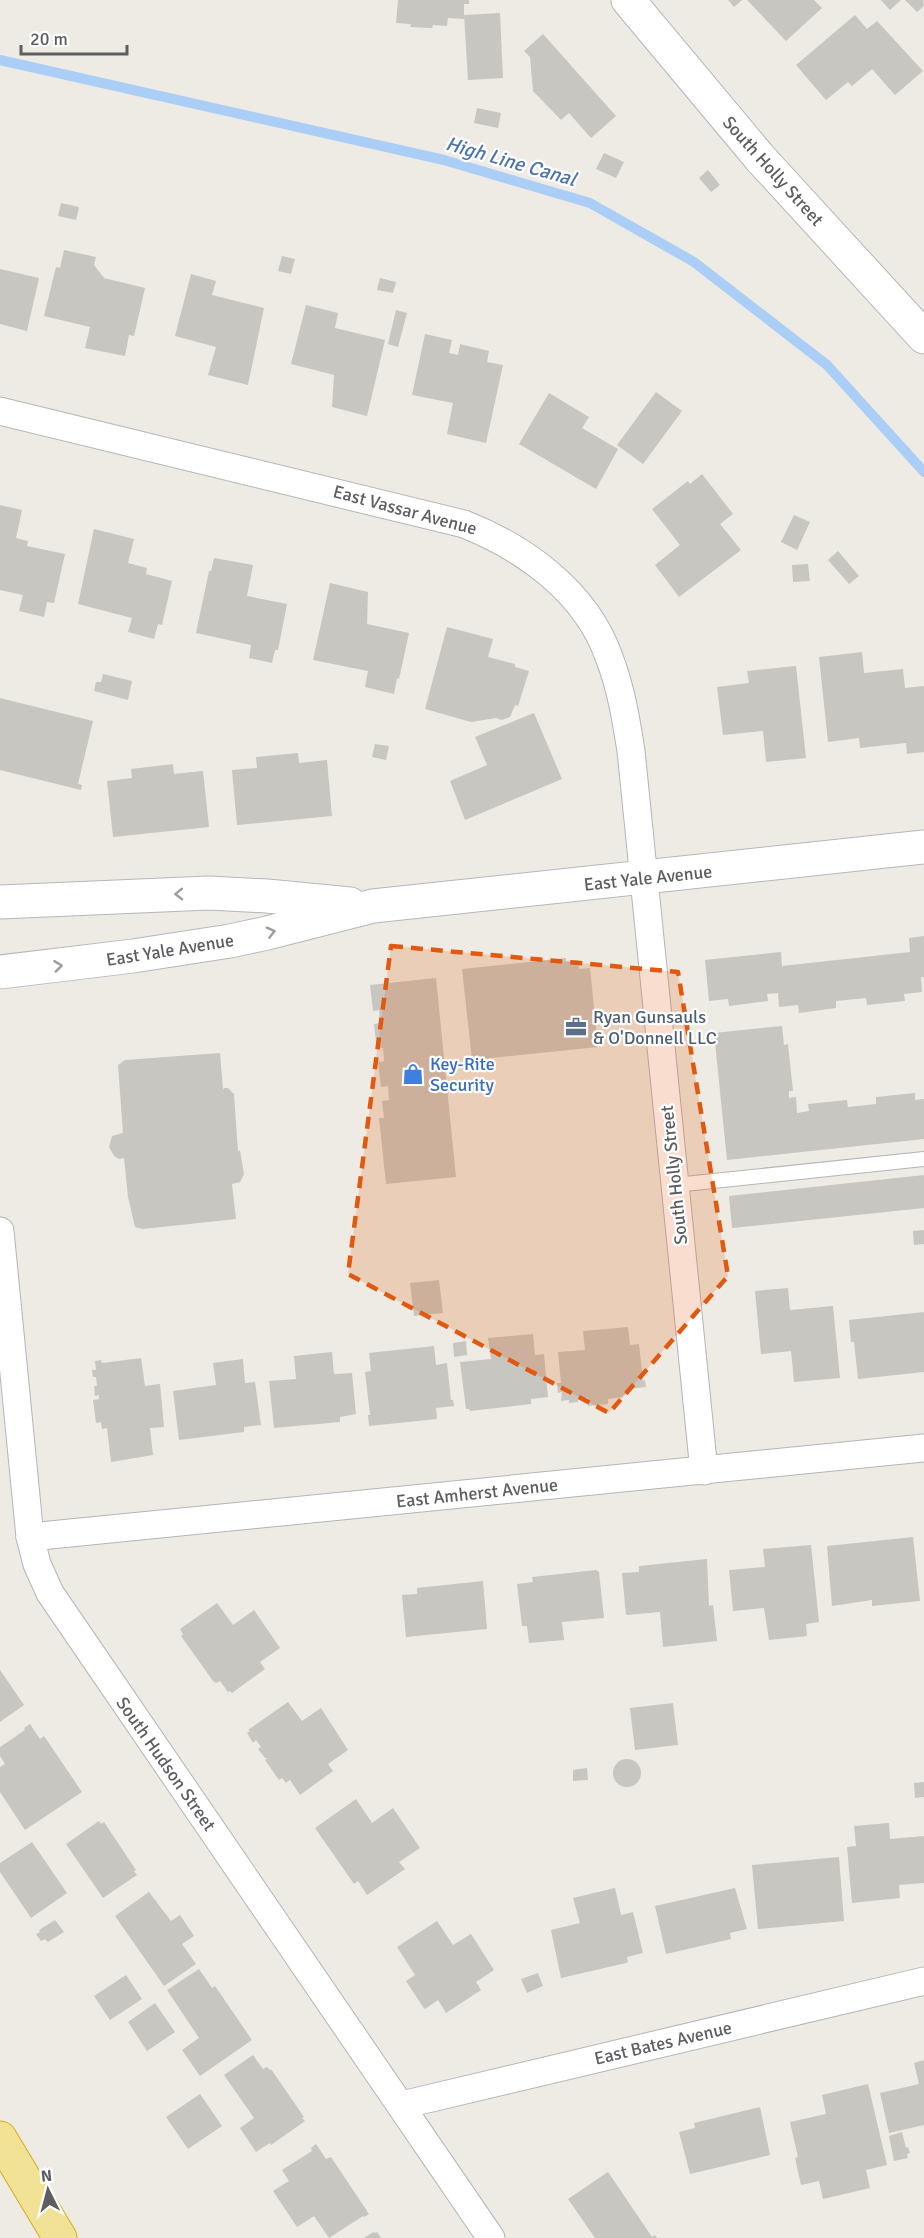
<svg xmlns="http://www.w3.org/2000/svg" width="924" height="2238" font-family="Signika,sans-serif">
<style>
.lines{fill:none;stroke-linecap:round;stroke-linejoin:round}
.stream{stroke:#aacef6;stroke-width:10}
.building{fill:#c8c6c0}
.service-casing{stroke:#b4b5b9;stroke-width:16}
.minor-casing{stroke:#b4b5b9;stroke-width:29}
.tertiary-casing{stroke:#b4b5b9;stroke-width:35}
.secondary-casing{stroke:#b5b7bc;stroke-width:35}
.motorway-casing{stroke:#d9ad17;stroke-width:35}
.service{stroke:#fff;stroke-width:14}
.minor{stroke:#fff;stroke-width:27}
.tertiary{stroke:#fff;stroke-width:33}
.secondary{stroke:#fff;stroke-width:33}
.motorway{stroke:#f2e295;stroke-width:33}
.oneway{stroke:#9d9ea1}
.marked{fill:#e15910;fill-opacity:0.2;stroke:#e15910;stroke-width:4.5;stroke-dasharray:12 8;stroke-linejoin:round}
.labels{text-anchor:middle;stroke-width:4.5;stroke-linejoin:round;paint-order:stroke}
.street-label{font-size:18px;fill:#5c5e62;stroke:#fff}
.service-label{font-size:18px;fill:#4e5e75;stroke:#fff;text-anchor:start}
.shop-label{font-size:18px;fill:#366cbe;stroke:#fff;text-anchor:start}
.water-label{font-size:20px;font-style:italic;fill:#4c74af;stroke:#fff}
</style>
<rect width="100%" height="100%" fill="#edebe3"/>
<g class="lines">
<path class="stream" d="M0 60 444 160 590 203 694 262 827 365 924 472"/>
</g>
<g class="building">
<path d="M398 0H469V4H464V19L448 18 447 26 433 25 432 28 410 27 411 24 396 23Z"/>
<path d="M728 0H742L734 7Z"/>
<path d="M747 0H814L822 8 786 41Z"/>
<path d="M881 0H901L890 10Z"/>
<path d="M905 0H923L924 6 917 12Z"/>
<path d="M500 13 503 78 468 80 464 15Z"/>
<path d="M855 15 867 29 877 21 923 71 895 95 872 69 852 86 848 82 826 100 796 65Z"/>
<path d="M543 34 616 116 591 138 569 113 561 120 533 91 530 57 524 51Z"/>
<path d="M477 108 501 113 498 128 474 123Z"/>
<path d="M604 153 624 162 616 178 596 169Z"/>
<path d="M708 170 720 185 711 192 699 178Z"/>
<path d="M61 203 79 207 76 220 58 216Z"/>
<path d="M64 250 96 257 94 265 104 278 145 288 134 336 129 335 125 356 85 348 90 327 44 316 56 267 60 268Z"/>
<path d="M282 256 295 259 291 274 278 271Z"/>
<path d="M0 269 39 278 27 331 0 324Z"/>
<path d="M191 274 216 281 212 295 264 308 248 385 208 375 216 347 175 336Z"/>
<path d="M380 278 396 282 393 293 377 290Z"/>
<path d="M306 305 338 313 335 328 385 340 367 416 332 407 334 375 291 364Z"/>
<path d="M396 310 407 313 398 347 388 344Z"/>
<path d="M425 334 452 340 449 353 458 355 460 344 489 351 487 362 503 365 486 443 447 434 453 403 412 395Z"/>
<path d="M656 392 682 411 643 464 617 445Z"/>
<path d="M549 393 589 417 582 428 618 449 596 489 519 444Z"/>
<path d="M702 474 733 514 720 524 741 550 679 597 655 565 680 545 652 509 688 481 690 484Z"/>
<path d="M0 505 22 510 16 538 28 541 27 546 65 554 54 603 47 602 44 617 19 611 23 595 0 590Z"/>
<path d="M794 515 810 522 797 550 781 542Z"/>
<path d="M94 529 134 539 128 563 147 568 146 574 172 581 162 625 158 624 154 639 128 632 132 618 78 604Z"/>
<path d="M838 551 859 576 849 584 828 560Z"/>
<path d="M214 558 253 565 247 596 287 604 278 650H275L272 663 249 658 251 645 196 633 209 571H211Z"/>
<path d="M808 564 810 581 793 582 792 565Z"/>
<path d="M330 583 368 592 367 624 409 633 399 679 397 678 394 694 365 687 368 671 313 660Z"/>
<path d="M447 627 493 639 488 657 515 664V667L529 671 518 706 515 705 510 717 502 720 496 718 471 722 425 709Z"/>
<path d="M862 652 864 673 903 669 905 688 924 686V752L907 754 906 743 860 748 859 738 828 742 819 657Z"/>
<path d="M796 666 806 758 766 762 763 731 723 735 717 687 749 683 747 671Z"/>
<path d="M103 674 132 681 128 700 94 691 96 682H101Z"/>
<path d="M0 698 93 721 78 784 82 785 81 790 0 770Z"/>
<path d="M534 713 562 779 465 820 450 781 487 765 475 737Z"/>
<path d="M375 744 389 746 386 760 372 757Z"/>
<path d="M298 753 299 763 327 760 332 816 237 825 232 770 257 768 256 757Z"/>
<path d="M173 764 174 774 203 771 209 827 113 837 107 781 132 778 131 769Z"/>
<path d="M924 936V977H921L922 992 904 994 905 1001 867 1005 866 998 836 1001V1008L799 1013 798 1005 779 1007 778 993 767 994 768 1001 729 1006 728 999 709 1001 705 960 781 952 782 966 910 952 909 938Z"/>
<path d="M566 958V961L578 960 579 969 590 968 598 1047 472 1060 462 969Z"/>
<path d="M436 978 456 1177 386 1184 379 1118H384L382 1101 389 1100 388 1086 381 1087 378 1062 384 1061 383 1048 377 1049 374 1024 380 1023 379 1010 373 1011 370 985Z"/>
<path d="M782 1026 784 1045 788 1044 793 1091H789V1098L796 1097 797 1113 809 1111 808 1104 847 1100 848 1107 876 1104V1097L915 1093V1100L924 1099V1139L727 1160 714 1033Z"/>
<path d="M220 1053 223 1090 224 1088H228L234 1094 238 1152 240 1150 244 1174 240 1182 232 1184 236 1219 143 1229 135 1227 128 1197 124 1158 119 1159 114 1156 109 1147 112 1136 123 1133 118 1065 125 1060Z"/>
<path d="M924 1175V1208L732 1228 729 1196Z"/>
<path d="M924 1230V1244L914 1245 913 1231Z"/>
<path d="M439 1280 443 1313 414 1316 410 1283Z"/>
<path d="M788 1288 790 1310 833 1306 840 1378 794 1382 791 1351 761 1354 755 1291Z"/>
<path d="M924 1312V1372L858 1379 854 1342H851L849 1320Z"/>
<path d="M628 1327 630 1345 639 1344 643 1381 645 1380 646 1387 629 1389V1394L623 1395V1397L608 1399V1404L588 1406V1398L578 1399V1402L569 1403V1400L561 1401 562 1392 558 1393 557 1383H561L558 1352 585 1350 583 1331Z"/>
<path d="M533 1334 535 1355 544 1354 548 1397 531 1399V1404L470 1411 469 1409H466L460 1362 491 1359 488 1338Z"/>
<path d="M466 1341 467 1355 454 1357 453 1343Z"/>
<path d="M434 1346 436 1365 447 1363 451 1400H453L454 1406 436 1408 437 1419 369 1426 368 1415H370L365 1372 371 1371 369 1353Z"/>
<path d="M332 1352 334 1374 352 1373 356 1414 340 1417V1422L274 1428 269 1381 296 1379 294 1356Z"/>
<path d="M141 1358 145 1386 160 1384 164 1427 150 1428 153 1455 111 1462 107 1428 102 1429 101 1422 96 1423 93 1400 99 1399V1395L95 1396 94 1386H97L96 1377H93L92 1370H96L95 1361 101 1360 102 1363Z"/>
<path d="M243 1359 245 1383 255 1382 261 1425 244 1427V1432L179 1440 173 1391 216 1385 213 1363Z"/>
<path d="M913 1537 920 1601 872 1606V1600L832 1606 827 1546Z"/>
<path d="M811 1545 819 1622 806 1624 807 1636 769 1640 764 1608 733 1611 729 1570 765 1567 763 1549Z"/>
<path d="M707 1559 709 1606 713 1605 717 1641 663 1647 660 1612 626 1615 622 1573 639 1572V1566Z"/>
<path d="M596 1570 599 1572 604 1618 562 1622 564 1640 529 1643 527 1626H522L517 1584 533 1582 532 1577Z"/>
<path d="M483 1581 487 1629 406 1637 402 1595 417 1594V1588Z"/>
<path d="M217 1603 233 1625 254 1610 280 1648 260 1662 265 1669 232 1693 230 1691 228 1692 220 1681 216 1683 213 1681 181 1636 183 1634 180 1629Z"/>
<path d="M0 1670 24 1705 0 1722Z"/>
<path d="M288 1702 302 1721 321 1708 348 1750 328 1764 333 1771 300 1795 290 1780 286 1783 282 1778 279 1780 265 1760 268 1758H265L258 1749 261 1747 256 1740 253 1743 247 1733 250 1731 248 1730Z"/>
<path d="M673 1703 678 1745 635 1750 630 1708Z"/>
<path d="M30 1724 40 1739 44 1736 82 1792 25 1830 0 1792V1767L5 1764 0 1756V1747L25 1730 24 1728Z"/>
<circle cx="627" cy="1773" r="14"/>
<path d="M587 1768 588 1780 573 1781V1770Z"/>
<path d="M924 1782V1797L915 1798 914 1783Z"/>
<path d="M356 1799 372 1823 393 1808 420 1848 399 1862 405 1869 367 1895 358 1881 354 1884 315 1828Z"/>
<path d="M99 1821 101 1824 104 1822 136 1870 134 1871 137 1875 103 1898 66 1844Z"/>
<path d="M889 1823 890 1839 924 1836V1883L899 1885 900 1898 852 1903 847 1847 856 1846 854 1826Z"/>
<path d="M32 1842 67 1893 31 1918 0 1872V1863Z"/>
<path d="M839 1857 844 1921 758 1929 752 1865Z"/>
<path d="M615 1888 621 1915 633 1912 643 1953 627 1957 628 1962 626 1963 561 1978 551 1930 580 1923 573 1898Z"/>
<path d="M735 1888 747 1929 730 1933 731 1939 666 1954 655 1906Z"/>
<path d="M149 1892 171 1921 180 1915 194 1936 182 1944 196 1964 164 1986 115 1916Z"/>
<path d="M55 1920 64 1932 48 1942 45 1939 41 1941 36 1934 40 1932 39 1930Z"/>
<path d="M437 1921 453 1945 471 1934 494 1970 476 1982 481 1990 446 2013 438 2000 425 2009 423 2007 406 1981 415 1975 397 1947Z"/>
<path d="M199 1969 212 1988 215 1986 252 2040 200 2076 182 2050 199 2038 167 1990Z"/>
<path d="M538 1973 543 1986 527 1993 521 1979Z"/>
<path d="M126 1975 142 1999 110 2020 94 1996Z"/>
<path d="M155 2003 175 2032 147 2051 128 2022Z"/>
<path d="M253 2055 263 2069 267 2067 270 2070 271 2069 304 2117 302 2118 305 2121 271 2145 270 2143 256 2152 240 2128 254 2118 224 2075Z"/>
<path d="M924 2060V2125L889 2133 880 2093 919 2084 914 2063Z"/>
<path d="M868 2084 887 2165 866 2170 870 2188 823 2199 819 2181 801 2185 795 2158 798 2157 790 2122 826 2114 822 2095Z"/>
<path d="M200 2094 222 2126 188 2149 166 2117Z"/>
<path d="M760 2107 770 2155 690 2174 679 2132 695 2128 694 2123Z"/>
<path d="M902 2132 906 2148 908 2147 910 2153 907 2154 908 2158 894 2161 889 2136Z"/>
<path d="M316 2144 326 2159 331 2157 369 2214 364 2217 363 2216 329 2238 314 2216 297 2227 273 2191 289 2181 282 2170 312 2151 311 2148Z"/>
<path d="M608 2172 652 2237 655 2235 657 2238H595L568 2199Z"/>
<path d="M373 2232 375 2233 377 2232 381 2238H364Z"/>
</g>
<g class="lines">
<defs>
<path id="service" d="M675 1185 924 1159"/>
<g id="minor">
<path d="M0 411 464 524C525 548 586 592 609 657 621 688 626 719 631 751L704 1471"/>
<path d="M0 1231 30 1537 37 1564 50 1593 491 2238"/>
<path d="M30 1537 924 1448"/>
<path d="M402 2105 924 1981"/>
</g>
<path id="tertiary" d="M628 0 760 158 924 337"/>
<g id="secondary">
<path d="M0 902 209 893 267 896 350 904"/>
<path d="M0 972 133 956 230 941 267 933 373 906 924 847"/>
</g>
<path id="motorway" d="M0 2138 60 2238"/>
</defs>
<use href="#service" class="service-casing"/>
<use href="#minor" class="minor-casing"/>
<use href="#tertiary" class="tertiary-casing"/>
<use href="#secondary" class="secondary-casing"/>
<use href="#motorway" class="motorway-casing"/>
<use href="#service" class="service"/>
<use href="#minor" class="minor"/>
<use href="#tertiary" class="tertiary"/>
<use href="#secondary" class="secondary"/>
<use href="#motorway" class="motorway"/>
</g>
<defs><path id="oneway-chevron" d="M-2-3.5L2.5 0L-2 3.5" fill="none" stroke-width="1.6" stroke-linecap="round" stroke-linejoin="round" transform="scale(1.5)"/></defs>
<g class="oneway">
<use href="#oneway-chevron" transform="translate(179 894) rotate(179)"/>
<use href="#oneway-chevron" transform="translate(271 932) rotate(-14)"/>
<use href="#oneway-chevron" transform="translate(58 966) rotate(-7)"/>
</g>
<path class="marked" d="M391 946 678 972 728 1276 609 1413 348 1274Z"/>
<defs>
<symbol id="office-bare" viewBox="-9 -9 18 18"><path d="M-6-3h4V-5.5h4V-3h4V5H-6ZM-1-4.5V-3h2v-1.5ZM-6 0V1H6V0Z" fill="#5c6f8a" stroke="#fff" stroke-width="2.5" paint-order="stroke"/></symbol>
<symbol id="shop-bare" viewBox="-9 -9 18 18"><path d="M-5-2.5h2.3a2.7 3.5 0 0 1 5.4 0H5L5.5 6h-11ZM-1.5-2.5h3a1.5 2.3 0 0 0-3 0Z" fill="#3f7fe0" stroke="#fff" stroke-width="2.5" paint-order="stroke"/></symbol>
</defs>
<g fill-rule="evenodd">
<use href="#office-bare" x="561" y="1012" width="30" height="30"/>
<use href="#shop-bare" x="398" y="1059" width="30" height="30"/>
</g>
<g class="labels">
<g class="street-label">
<text transform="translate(773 171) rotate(48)" y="6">South Holly Street</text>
<text transform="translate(405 510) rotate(15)" y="6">East Vassar Avenue</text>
<text transform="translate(648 878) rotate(-6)" y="6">East Yale Avenue</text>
<text transform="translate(170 950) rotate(-9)" y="6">East Yale Avenue</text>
<text transform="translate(674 1175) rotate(-96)" y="6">South Holly Street</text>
<text transform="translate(477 1493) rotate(-6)" y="6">East Amherst Avenue</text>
<text transform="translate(166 1764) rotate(55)" y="6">South Hudson Street</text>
<text transform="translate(663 2043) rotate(-13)" y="6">East Bates Avenue</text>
</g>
<g class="service-label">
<text x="593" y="1023">Ryan Gunsauls<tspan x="593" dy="21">&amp; O'Donnell LLC</tspan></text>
</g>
<g class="shop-label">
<text x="430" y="1070">Key-Rite<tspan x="430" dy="21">Security</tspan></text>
</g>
<g class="water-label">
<text transform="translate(511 161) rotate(16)" y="7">High Line Canal</text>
</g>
</g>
<g transform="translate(48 2190) rotate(354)" stroke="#ffffff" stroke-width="4.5" paint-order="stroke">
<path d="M0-4.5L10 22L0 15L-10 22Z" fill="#5c5e62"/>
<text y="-9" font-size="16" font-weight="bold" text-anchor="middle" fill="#5c5e62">N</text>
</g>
<path d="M21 45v9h106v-9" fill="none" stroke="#5c5e62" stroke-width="3"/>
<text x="30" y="45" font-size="18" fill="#5c5e62" stroke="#ffffff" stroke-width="4.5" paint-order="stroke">20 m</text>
</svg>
